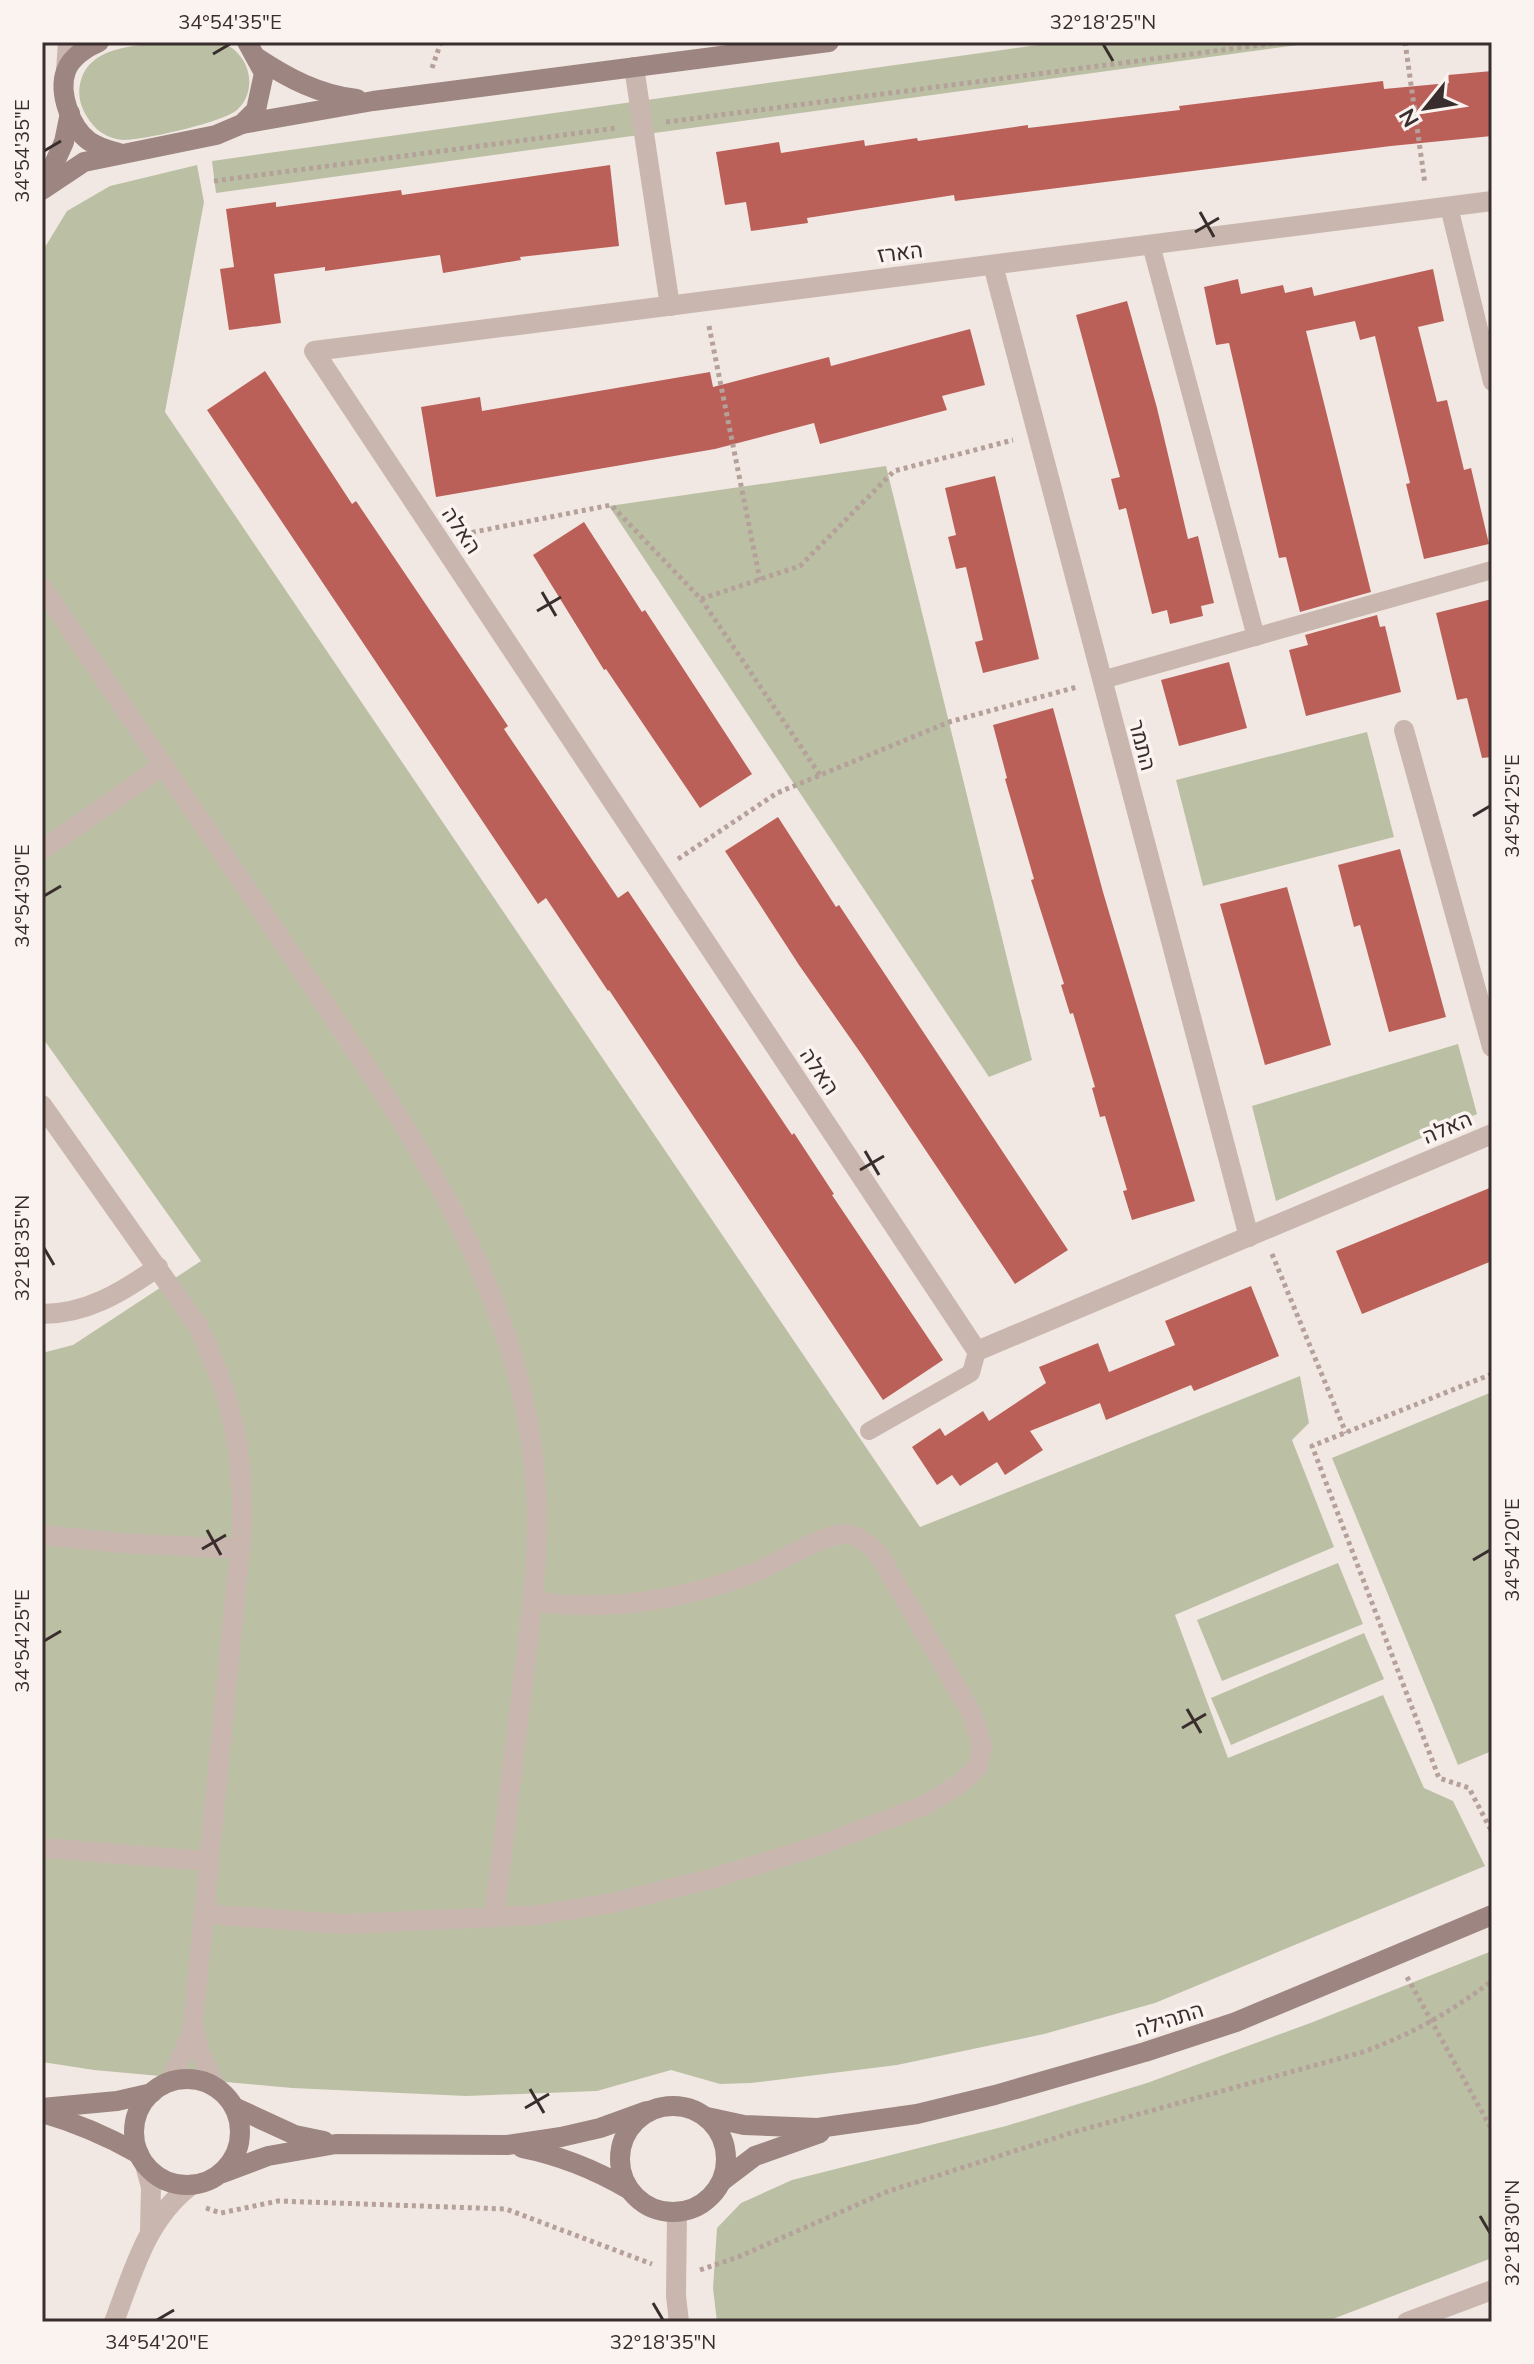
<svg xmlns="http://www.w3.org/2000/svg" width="1534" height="2364" font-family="Mulish,Heebo,sans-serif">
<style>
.green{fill:#bbc0a4}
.building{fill:#bb6058}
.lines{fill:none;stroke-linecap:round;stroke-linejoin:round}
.path{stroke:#b5a19a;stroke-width:5;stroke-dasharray:4 4;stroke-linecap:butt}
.lane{stroke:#c9b7af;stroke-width:18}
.street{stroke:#c9b7af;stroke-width:20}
.secondary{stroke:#9d8681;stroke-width:20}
.ticks{fill:none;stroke:#392e2d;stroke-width:3}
.labels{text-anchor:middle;stroke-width:7;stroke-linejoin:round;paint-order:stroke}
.street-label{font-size:22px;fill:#392e2d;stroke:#faf3ef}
.neatline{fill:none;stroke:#392e2d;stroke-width:3}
.ticks-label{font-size:20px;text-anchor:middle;fill:#392e2d}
</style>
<rect width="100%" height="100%" fill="#f2e8e3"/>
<g class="green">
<path d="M189 42C200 42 214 40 225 44 251 56 258 91 237 110 221 123 147 139 125 140 114 140 100 134 93 125 82 112 76 97 81 80 93 40 154 45 189 42Z"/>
<path d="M1059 42H1320L216 193 212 161Z"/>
<path d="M197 165 204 202 165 412 920 1527 1300 1376 1309 1423 1292 1440 1334 1547 1175 1615 1228 1758 1383 1695 1424 1788 1453 1801 1485 1866 1155 2003 1044 2034 897 2065 751 2083 720 2084 671 2070 597 2091 466 2096 292 2088 94 2070 42 2062V1353L73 1345 201 1261 42 1037V252L67 211 110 186Z"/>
<path d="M886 466 1032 1060 989 1077 609 506Z"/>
<path d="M1367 732 1394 837 1203 886 1176 780Z"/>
<path d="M1458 1044 1477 1114 1276 1201 1252 1106Z"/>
<path d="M1492 1392V1751L1458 1765 1332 1458Z"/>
<path d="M1338 1563 1363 1624 1222 1681 1197 1620Z"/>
<path d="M1364 1633 1384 1679 1231 1745 1211 1698Z"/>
<path d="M1492 1951V2258L1325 2322H717L713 2288 717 2228 741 2203 792 2180 1006 2126 1147 2083 1313 2022Z"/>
</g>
<g class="building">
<path d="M1492 71V136L1391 146 955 201 954 195 807 218 808 223 751 231 746 202 725 205 716 152 779 142 781 153 864 140 865 146 917 138 918 141 1028 125V128L1180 110 1179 106 1383 81 1384 89 1449 83 1448 75Z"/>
<path d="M610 165 619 246 520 257 521 260 443 273 440 255 325 271V267L274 274 281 323 229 330 220 269 234 267 226 209 276 202V207L401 190 402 195Z"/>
<path d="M1433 269 1444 321 1418 327 1437 402 1447 400 1464 470 1471 468 1489 544 1424 559 1406 484 1410 483 1375 336 1360 340 1355 321 1306 331 1371 592 1300 612 1286 557 1279 558 1229 343 1216 345 1204 287 1238 279 1241 294 1283 285 1285 293 1312 287 1314 296Z"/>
<path d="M1127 301 1157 408 1188 539 1198 536 1214 603 1201 606 1203 616 1170 624 1167 610 1152 614 1126 508 1119 510 1111 479 1120 477 1076 315Z"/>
<path d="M970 329 985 385 942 396 947 410 820 444 814 423 715 449 436 497 421 407 480 397 482 411 710 372 713 387 829 357 831 366Z"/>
<path d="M265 371 352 504 356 501 508 726 504 729 618 898 628 891 792 1135 794 1133 834 1194 832 1195 943 1360 883 1400 609 990 608 991 546 898 538 904 207 410Z"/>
<path d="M995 476 1039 659 983 673 975 642 983 640 966 567 956 569 948 537 956 535 945 488Z"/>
<path d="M584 522 642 612 645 610 752 774 700 808 606 669 604 670 533 555Z"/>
<path d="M1492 599V757L1482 758 1467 698 1457 700 1436 613Z"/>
<path d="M1377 615 1380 627 1385 626 1401 692 1306 716 1289 650 1308 645 1305 635Z"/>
<path d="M1229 662 1247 728 1179 746 1161 680Z"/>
<path d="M1053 708 1103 892 1195 1201 1132 1220 1123 1191 1127 1190 1105 1116 1100 1117 1092 1088 1095 1087 1073 1013 1070 1014 1061 985 1064 984 1031 880 1034 879 1005 779 1007 778 993 725Z"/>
<path d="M778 817 836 907 839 905 1068 1250 1015 1284 862 1055 799 965 725 851Z"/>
<path d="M1400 849 1446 1017 1389 1032 1360 925 1354 927 1338 865Z"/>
<path d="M1287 887 1331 1045 1265 1065 1220 904Z"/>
<path d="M1492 1187V1261L1362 1314 1336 1251Z"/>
<path d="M1251 1286 1279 1356 1194 1391 1191 1385 1106 1420 1100 1403 1030 1431 1043 1450 1005 1475 997 1462 960 1486 952 1475 937 1485 912 1447 940 1428 945 1436 983 1411 989 1421 1046 1383 1039 1367 1098 1343 1109 1372 1175 1345 1165 1321Z"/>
</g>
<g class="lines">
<g class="path">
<path d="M1405 42 1425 184"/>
<path d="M432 68 441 42"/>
<path d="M666 122 1284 42"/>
<path d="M214 181 617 128"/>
<path d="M709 326 760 580"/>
<path d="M464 534 611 505 701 599 800 566 894 471 1013 440"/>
<path d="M701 599 820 775"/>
<path d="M678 859 777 793 949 722 1077 687"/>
<path d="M1272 1254 1346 1433"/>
<path d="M1492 1374 1312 1446 1439 1778 1469 1788 1492 1832"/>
<path d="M1407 1977 1492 2130"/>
<path d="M206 2208 221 2213 278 2201 506 2209 652 2264"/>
<path d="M700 2270 738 2257 886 2192 1074 2132 1363 2052C1416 2032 1447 2014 1492 1981"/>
</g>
<g class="lane">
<path d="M1449 207 1492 382"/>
<path d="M1151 245 1256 637"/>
<path d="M1102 680 1492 570"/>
<path d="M869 1431 971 1373 977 1351"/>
</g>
<g class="street">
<path d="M634 67 670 306"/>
<path d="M66 71 68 42"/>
<path d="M1492 201 314 351 977 1351 1492 1134"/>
<path d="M993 265 1249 1237"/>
<path d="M42 587C124 707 206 827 287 948 398 1115 525 1283 536 1491 540 1558 530 1624 522 1690 513 1766 503 1842 494 1918"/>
<path d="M1404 730 1492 1047"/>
<path d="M42 850 164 765"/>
<path d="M42 1105 198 1326C232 1398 244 1449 242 1530L192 2033 170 2082"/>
<path d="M42 1314C87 1314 122 1292 158 1267"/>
<path d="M42 1535 122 1543 240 1549"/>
<path d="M42 1848 209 1861"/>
<path d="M204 1914 345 1924 537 1915 612 1903 710 1879 821 1845 923 1806 960 1784 978 1767 982 1745 971 1712 878 1553C869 1545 859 1536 847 1534 826 1532 777 1563 756 1572 687 1599 607 1613 533 1601"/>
<path d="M194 2028 198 2047 216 2088"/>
<path d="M145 2165 151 2187 150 2230"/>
<path d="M677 2213 676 2296 679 2322"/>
<path d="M114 2322C133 2272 146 2220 190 2186"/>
<path d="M1407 2322 1492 2290"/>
</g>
<g class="secondary">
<path d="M99 42C87 47 71 57 66 71 58 93 71 128 89 141 99 148 109 150 119 153"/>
<path d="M256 57C288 78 319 95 357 99"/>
<path d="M242 124 373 101 829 42"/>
<path d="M44 186 64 142 70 113"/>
<path d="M42 190 84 162 216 135 242 124 256 110 264 73 247 42"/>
<circle cx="187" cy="2132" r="53"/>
<circle cx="673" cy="2159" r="53"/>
<path d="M234 2107 295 2135 324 2141"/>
<path d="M42 2108 117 2101 152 2093"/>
<path d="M42 2113C77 2123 107 2136 139 2154"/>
<path d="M707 2117 744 2125 818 2128 917 2114 995 2095 1145 2052 1236 2022 1492 1915"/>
<path d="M522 2148C562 2156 594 2169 628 2189"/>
<path d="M223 2173 268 2156 336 2144 507 2145 561 2137 600 2128 647 2111"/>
<path d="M722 2181 755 2156 820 2133"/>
</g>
</g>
<path class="ticks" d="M1103 44 1113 61M213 54 230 44M44 151 61 141M1200 212 1214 237M1195 232 1219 218M542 592 556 616M537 611 561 597M1473 816 1490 806M44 896 61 886M865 1151 879 1175M860 1170 884 1156M44 1248 54 1265M207 1530 221 1555M202 1549 226 1535M1473 1560 1490 1550M44 1641 61 1631M1187 1709 1201 1733M1182 1728 1206 1714M530 2089 544 2113M525 2108 549 2094M1480 2216 1490 2233M653 2303 663 2320M157 2320 174 2310"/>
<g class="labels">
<g class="street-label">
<text transform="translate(900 252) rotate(-7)" y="8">הארז</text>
<text transform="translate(462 530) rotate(56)" y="8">האלה</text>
<text transform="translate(1143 745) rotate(75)" y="8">התמר</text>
<text transform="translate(820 1071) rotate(56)" y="8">האלה</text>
<text transform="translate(1447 1127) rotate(-23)" y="8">האלה</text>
<text transform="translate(1169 2019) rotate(-18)" y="8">התהילה</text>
</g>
</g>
<rect width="1534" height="2364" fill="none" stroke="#faf3ef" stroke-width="88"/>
<g transform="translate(1426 108) rotate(240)" stroke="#faf3ef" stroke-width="6" paint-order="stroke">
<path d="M0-6L14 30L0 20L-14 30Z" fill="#392e2d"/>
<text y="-12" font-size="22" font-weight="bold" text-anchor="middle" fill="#392e2d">N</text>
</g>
<rect x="44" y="44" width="1446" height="2276" class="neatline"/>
<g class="ticks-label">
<text x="230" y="29">34°54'35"E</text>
<text x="1103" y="29">32°18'25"N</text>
<text transform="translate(22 151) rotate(-90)" y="7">34°54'35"E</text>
<text transform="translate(1512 806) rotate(-90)" y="7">34°54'25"E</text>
<text transform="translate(22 896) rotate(-90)" y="7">34°54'30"E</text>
<text transform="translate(22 1248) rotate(-90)" y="7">32°18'35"N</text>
<text transform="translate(1512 1550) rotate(-90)" y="7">34°54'20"E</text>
<text transform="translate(22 1641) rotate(-90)" y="7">34°54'25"E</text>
<text transform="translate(1512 2233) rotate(-90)" y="7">32°18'30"N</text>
<text x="157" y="2349">34°54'20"E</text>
<text x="663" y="2349">32°18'35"N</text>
</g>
</svg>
